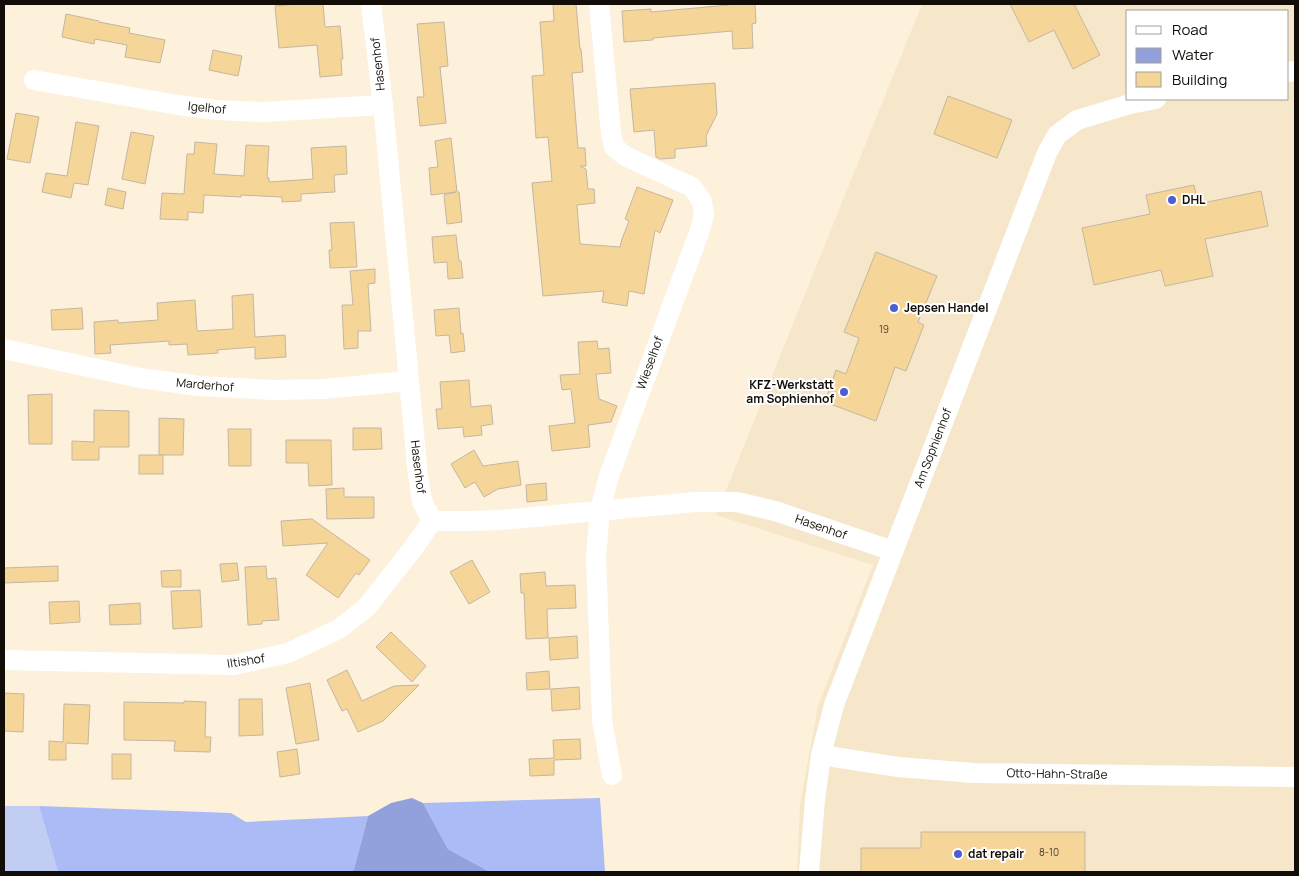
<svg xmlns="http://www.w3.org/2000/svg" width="1299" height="876" font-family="Manrope,sans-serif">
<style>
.built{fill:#f6e7ca;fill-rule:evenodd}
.green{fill:#c2cdf4}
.forest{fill:#abbbf6}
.water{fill:#92a1db}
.building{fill:#f6d598;stroke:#c3b7a2}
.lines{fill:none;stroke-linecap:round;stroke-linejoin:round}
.street{stroke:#fff;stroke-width:20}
.poi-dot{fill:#4d5ed3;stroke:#fff;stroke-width:2}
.labels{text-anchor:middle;stroke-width:4;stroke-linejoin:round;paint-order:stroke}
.number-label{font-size:10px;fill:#4b402b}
.street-label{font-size:12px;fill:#120e07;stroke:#fff}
.poi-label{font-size:12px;font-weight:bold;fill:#120e07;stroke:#fff;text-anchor:start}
</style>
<rect width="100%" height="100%" fill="#fdf1db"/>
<path class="built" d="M922 4H1295V872H797L800 805 818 706 873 565 716 515ZM1128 11H1288V99H1128Z"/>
<path class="green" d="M4 806H39L58 872H4Z"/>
<g class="forest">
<path d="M600 798 605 872H490L448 849 423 803Z"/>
<path d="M39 806 231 813 246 822 368 816 354 869 351 872H58Z"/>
</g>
<path class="water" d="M412 798 423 803 448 849 490 872H351L354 869 368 816 391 803Z"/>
<g class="building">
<path d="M297 4H323L325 27 340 26 343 59H341L342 75 320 77 317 45 279 48 275 6Z"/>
<path d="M553 4H576L580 49H581L583 72 572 73 578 148H585L586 166H580L586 169 588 189H594L595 203 577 205 580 244 620 247 622 239 629 221 625 219 637 187 673 200 660 233 655 230 644 294 629 291 627 306 602 302 604 291 543 296 532 183 552 181 548 137 536 138 532 76 544 75 540 22 554 21Z"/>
<path d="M729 4H755L756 23 752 24 753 48 733 49 732 31 653 38V40L624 42 622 11 651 9V12L729 5Z"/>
<path d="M1010 4H1074L1100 55 1073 69 1054 30 1029 42Z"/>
<path d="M66 14 99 21V22L130 28 129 33 165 40 160 63 125 57 127 45 95 39 94 44 62 37Z"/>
<path d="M444 22 448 66 440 67 446 123 420 126 417 97H424L417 24Z"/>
<path d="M213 50 242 56 238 76 209 70Z"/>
<path d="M715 83 717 114 706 136 707 146 675 149V158L660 159 656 157 654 130 634 132 630 89Z"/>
<path d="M948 96 1012 120 997 158 934 134Z"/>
<path d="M16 113 39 117 30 163 7 159Z"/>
<path d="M76 122 99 126 88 185 74 183 71 198 42 192 46 173 67 176Z"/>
<path d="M131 132 154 136 145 184 122 179Z"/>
<path d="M451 138 457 192H459L462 222 447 224 444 195 456 192 431 195 429 168 438 167 435 141Z"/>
<path d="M195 142 217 144 214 174 244 176 246 145 269 146 267 178H269V182L313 179 311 148 346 146 347 174 334 175 335 192 301 194V201L282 202V197L241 195V197L204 195 203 213 188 212V220L160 219 162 193 184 194 187 154H194Z"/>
<path d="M1194 185 1198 204 1261 191 1268 226 1205 239 1213 276 1165 286 1161 270 1094 285 1082 228 1150 214 1146 195Z"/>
<path d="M108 188 126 192 123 209 105 205Z"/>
<path d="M354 222 357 267 330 268 329 250H332L330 223Z"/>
<path d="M456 235 459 261H461L463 278 448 279 447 262 434 263 432 237Z"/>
<path d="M876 252 937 276 918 322 924 325 906 371 895 367 876 421 825 402 836 370 846 374 859 338 844 332Z"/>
<path d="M375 269V283L368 284 371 331H358V348L344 349 342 305H353L350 271Z"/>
<path d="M253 294 255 337 285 335 286 357 255 359V347L217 350 218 353 188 355 187 344 169 345V341L110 345 111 353 95 354 94 322 118 320V323L158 320 157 303 195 300 197 331 233 329 232 296Z"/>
<path d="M82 308 83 329 52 330 51 310Z"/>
<path d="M459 308 461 334 463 333 465 351 451 353 449 335 436 336 434 310Z"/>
<path d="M597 341 598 349 609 348 611 373 596 374 599 399 617 406 611 422 588 425 590 447 552 451 549 426 575 423 571 389 562 390 560 375 580 374 578 342Z"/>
<path d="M469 380 471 407 491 405 493 424 481 426 482 435 464 437 463 427 438 429 436 409H442L440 382Z"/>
<path d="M52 394V444H29L28 395Z"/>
<path d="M94 410 129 411V447H99V460H72V441L94 442Z"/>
<path d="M159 418 184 419 183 455H159Z"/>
<path d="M353 428H381L382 449 353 450Z"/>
<path d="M228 429H251V466H229Z"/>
<path d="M286 440H331L332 485 309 486 308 463H286Z"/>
<path d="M474 450 483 466 518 461 521 485 498 489 484 497 475 482 465 488 451 464Z"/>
<rect x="139" y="455" width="24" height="19"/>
<path d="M546 483 547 500 527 502 526 485Z"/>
<path d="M344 488V497H374V518L327 519 326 489Z"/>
<path d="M312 519 370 560 359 575 356 573 338 598 306 575 328 543 283 546 281 521Z"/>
<path d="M472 560 490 592 469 604 450 572Z"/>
<path d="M237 563 239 580 222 582 220 564Z"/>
<path d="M58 566V581L4 583V568Z"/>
<path d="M266 566 267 579 276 578 279 620 262 621V624L248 625 245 567Z"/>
<path d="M181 570V587H162L161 571Z"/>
<path d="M545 572 546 586 575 585 576 608 547 609 548 638 526 639 524 593H521L520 574Z"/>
<path d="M200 590 202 627 173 629 171 591Z"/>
<path d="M79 601 80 622 50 624 49 602Z"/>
<path d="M140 603 141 624 110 625 109 605Z"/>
<path d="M391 632 426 666 412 682 376 647Z"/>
<path d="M577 636 578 658 550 660 549 638Z"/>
<path d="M347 670 362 701 394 686 419 685 383 721 358 732 347 709 342 711 327 680Z"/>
<path d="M549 671 550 689 527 690 526 673Z"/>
<path d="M310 683 319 740 296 744 286 688Z"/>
<path d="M579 687 580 709 552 711 551 689Z"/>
<path d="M4 693 24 694 23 732 4 731Z"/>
<path d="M239 699H262L263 735 239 736Z"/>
<path d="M184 701 206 702 205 737H211L210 752 174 751 175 741 124 740V702L184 703Z"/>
<path d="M64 704 90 705 88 744 66 743V760H49V741L63 742Z"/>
<path d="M580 739 581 759 554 760V775L530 776 529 759 554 758 553 740Z"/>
<path d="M297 749 300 774 280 777 277 752Z"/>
<rect x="112" y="754" width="19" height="25"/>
<path d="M921 832H1085V872H861V848H921Z"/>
</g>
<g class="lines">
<g class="street">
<path d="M371 4 383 105 418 476 422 501 432 521H469L501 520 695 502H737L775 511 893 551"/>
<path d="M599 4 611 133 614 147 625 156 692 187 702 201 704 215 700 230 609 476 600 511 596 556 602 720 612 775"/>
<path d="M1288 72 1295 71"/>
<path d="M34 80 178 105 217 110 262 112 383 105"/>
<path d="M4 349 140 378 199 386 273 390 324 389 408 381"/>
<path d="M4 660 234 665 288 653 339 629 367 607 414 547 432 521"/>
<path d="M821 755 898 767 974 773 1295 777"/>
<path d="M809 872 815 800 821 755 834 705 1047 153 1057 135 1077 120 1130 104 1156 99"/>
</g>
</g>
<g class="poi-dot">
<circle cx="1172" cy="200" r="5"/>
<circle cx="894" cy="308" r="5"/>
<circle cx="844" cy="392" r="5"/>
<circle cx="958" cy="854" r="5"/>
</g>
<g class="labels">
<g class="number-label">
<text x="884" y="333">19</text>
<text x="1049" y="856">8-10</text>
</g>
<g class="street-label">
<text transform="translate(378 64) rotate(-96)" y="4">Hasenhof</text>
<text transform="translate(207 108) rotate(6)" y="4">Igelhof</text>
<text transform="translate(650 363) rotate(-70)" y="4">Wieselhof</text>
<text transform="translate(205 385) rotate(5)" y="4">Marderhof</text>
<text transform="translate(933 448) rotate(-69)" y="4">Am Sophienhof</text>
<text transform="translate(418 467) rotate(83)" y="4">Hasenhof</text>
<text transform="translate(821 527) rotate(19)" y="4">Hasenhof</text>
<text transform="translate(246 661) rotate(-9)" y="4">Iltishof</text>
<text transform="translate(1057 774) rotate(1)" y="4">Otto-Hahn-Straße</text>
</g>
<g class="poi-label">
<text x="1182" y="204">DHL</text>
<text x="904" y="312">Jepsen Handel</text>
<text x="834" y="389" text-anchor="end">KFZ-Werkstatt<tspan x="834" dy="14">am Sophienhof</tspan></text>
<text x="968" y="858">dat repair</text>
</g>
</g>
<rect width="1299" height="876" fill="none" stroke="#120e07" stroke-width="10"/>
<rect x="1126" y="10" width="162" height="90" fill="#ffffff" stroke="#a09f9c"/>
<rect x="1136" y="26" width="25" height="8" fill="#ffffff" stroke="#a09f9c"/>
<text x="1172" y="35" font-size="15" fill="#120e07">Road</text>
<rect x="1136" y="48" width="25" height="15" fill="#92a1db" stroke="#a09f9c"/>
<text x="1172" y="60" font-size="15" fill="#120e07">Water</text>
<rect x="1136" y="72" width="25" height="15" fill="#f6d598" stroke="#a09f9c"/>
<text x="1172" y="85" font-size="15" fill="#120e07">Building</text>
</svg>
